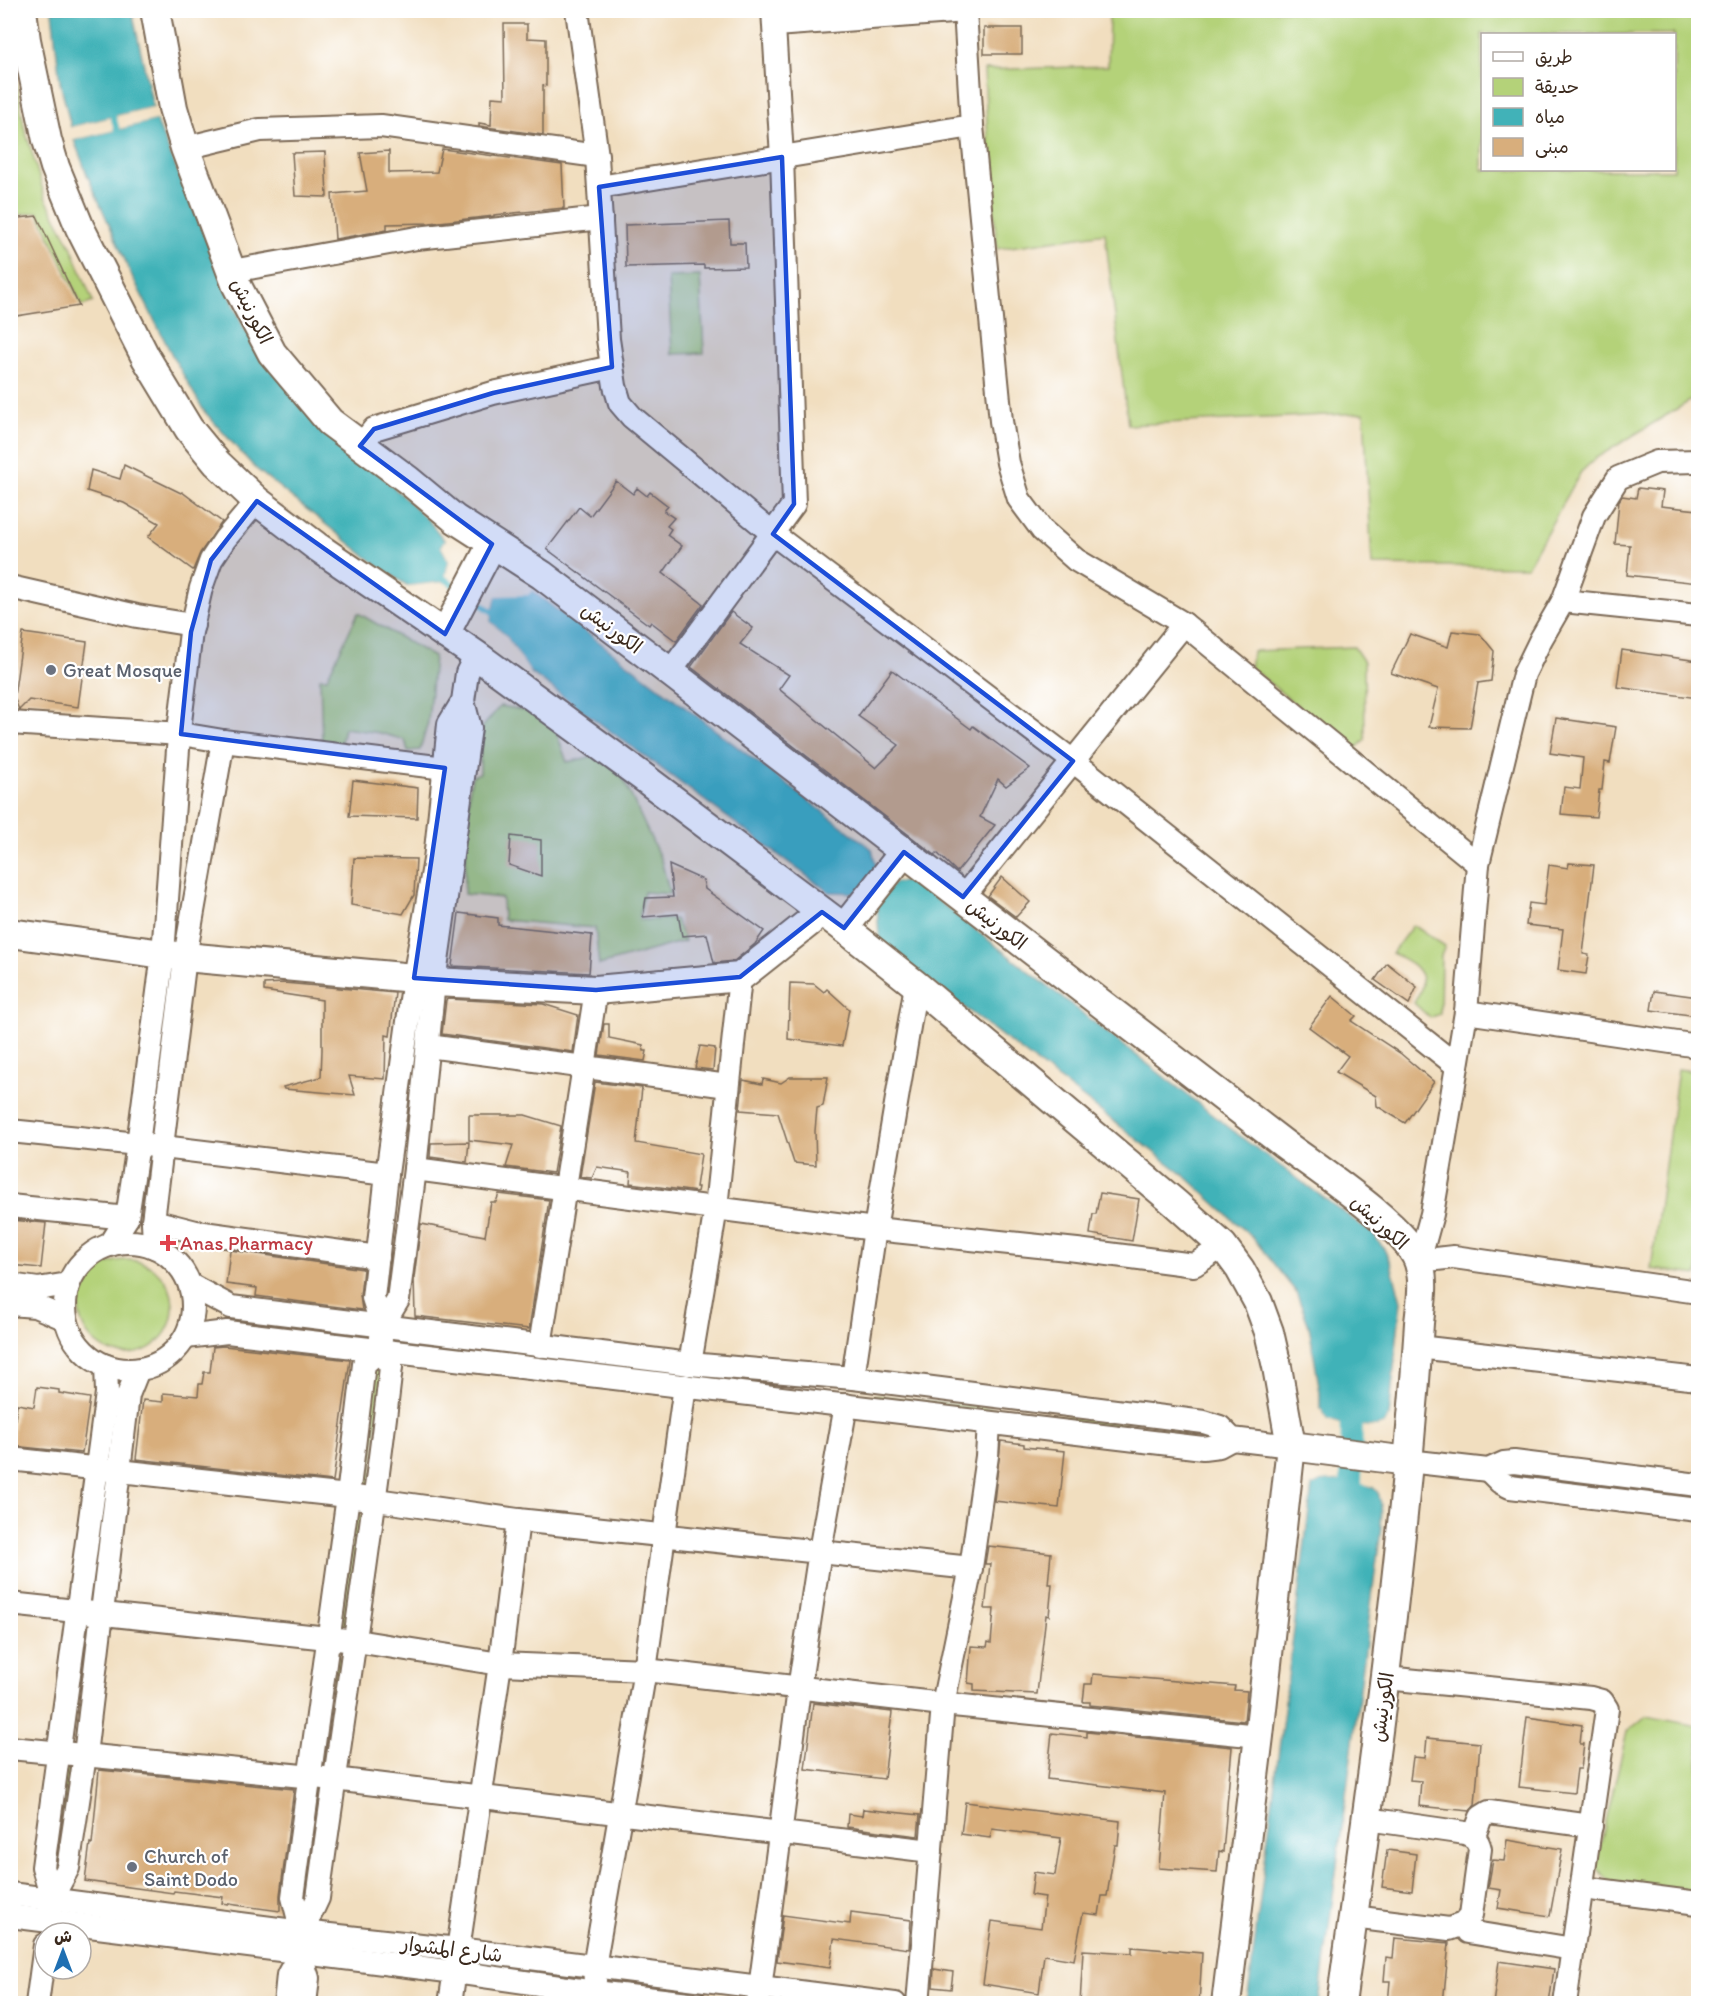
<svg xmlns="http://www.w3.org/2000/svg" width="1709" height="2014" font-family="Itim,'Playpen Sans Arabic',sans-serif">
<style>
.green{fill:#b4d279;stroke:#787e4c;stroke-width:1.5;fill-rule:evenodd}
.water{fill:#41b2b8;stroke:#3e6e6b;stroke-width:1.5}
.pier{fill:#f1debf}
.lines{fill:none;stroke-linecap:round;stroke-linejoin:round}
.stream{stroke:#41b2b8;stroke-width:6}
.canal{stroke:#41b2b8;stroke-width:22}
.building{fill:#d8ae7c}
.minor-casing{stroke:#7b6956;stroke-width:26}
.major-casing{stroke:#7b6956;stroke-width:32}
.minor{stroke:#fff;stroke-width:22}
.major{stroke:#fff;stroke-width:28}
.marked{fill:#1d4ed8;fill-opacity:0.2;stroke:#1d4ed8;stroke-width:4.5;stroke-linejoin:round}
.worship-dot{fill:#6b7280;stroke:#fff;stroke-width:2}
.health-dot{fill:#e0444e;stroke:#fff;stroke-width:2}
.labels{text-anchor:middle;stroke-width:4.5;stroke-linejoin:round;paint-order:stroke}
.street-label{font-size:20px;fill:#3b2a1e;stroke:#fff}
.worship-label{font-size:20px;fill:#5b616d;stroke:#fff;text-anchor:start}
.health-label{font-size:20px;fill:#be3a42;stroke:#fff;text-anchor:start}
</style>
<rect width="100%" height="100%" fill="#fff"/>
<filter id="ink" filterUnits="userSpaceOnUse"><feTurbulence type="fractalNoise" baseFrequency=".0167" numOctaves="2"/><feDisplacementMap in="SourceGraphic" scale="12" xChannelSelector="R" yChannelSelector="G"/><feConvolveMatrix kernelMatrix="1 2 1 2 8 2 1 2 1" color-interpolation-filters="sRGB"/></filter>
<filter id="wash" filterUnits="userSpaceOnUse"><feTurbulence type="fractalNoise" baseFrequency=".008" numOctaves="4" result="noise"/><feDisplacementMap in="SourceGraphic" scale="24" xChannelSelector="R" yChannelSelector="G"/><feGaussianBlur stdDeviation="1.35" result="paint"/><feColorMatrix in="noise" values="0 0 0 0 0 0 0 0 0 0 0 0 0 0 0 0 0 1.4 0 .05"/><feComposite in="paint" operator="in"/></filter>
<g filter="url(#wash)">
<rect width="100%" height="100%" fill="#f1debf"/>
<g class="green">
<path d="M1154 10 1698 11V396L1596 458 1581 472 1527 567 1372 565 1364 413 1128 425 1105 233 997 249 987 123 984 70 1108 66 1109 12ZM1482 34H1674V170H1482Z"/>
<path d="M10 43 24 126 45 197 71 246 93 302 82 306 38 212 11 216Z"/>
<path d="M700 276 704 353 672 354 668 277Z"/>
<path d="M358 613 434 657 428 722 420 750 408 751 405 740 380 733 344 728 341 742 322 743 320 678H327Z"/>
<path d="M1354 647 1364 662 1365 740 1353 751 1250 667 1253 651Z"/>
<path d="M500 706 539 713 554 726 567 762 594 756 620 772 661 860 670 894 644 892 639 920 675 919 685 941 599 965 595 928 503 920 502 898 464 894 469 793 472 776 480 773V740L476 735Z"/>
<path d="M1413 925 1445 946 1441 956 1440 1014 1430 1018 1414 1003C1417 997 1422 990 1422 984 1424 967 1404 959 1392 953Z"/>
<path d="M1678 1069 1698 1072V1275L1651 1269Z"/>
<circle cx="126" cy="1307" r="47"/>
<path d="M374 1369 383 1370 370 1487 362 1486Z"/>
<path d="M874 1395 1211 1433 1210 1438 874 1400Z"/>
<path d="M1516 1471 1698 1494V1499L1516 1476Z"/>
<path d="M355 1515 365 1516 350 1631 341 1630Z"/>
<path d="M337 1657 347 1658 331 1771 321 1770Z"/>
<path d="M1646 1716 1698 1726V1891L1690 1896 1613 1884 1595 1867 1627 1732Z"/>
<path d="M64 1768 73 1770 60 1868 50 1867Z"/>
<path d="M317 1797 326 1798 312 1904 303 1903Z"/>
</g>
<g class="water">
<path d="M52 11H132L153 107 71 127 60 82Z"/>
<path d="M156 120 244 328 375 470 429 521 445 541 441 546 449 561 444 582 408 586 378 566 255 468 204 411 173 357 132 276 88 177 74 140Z"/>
<path d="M532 591 872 849 878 873 864 893 829 892 530 672 506 636 490 621 496 596Z"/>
<path d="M895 882H914L1249 1143 1373 1234 1384 1249 1391 1264 1401 1301 1389 1416 1385 1424 1377 1427 1343 1425 1328 1420 1320 1408V1392L1309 1326 1296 1292 1254 1239 1184 1175 897 956 879 938 877 904Z"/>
<path d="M1335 1480C1347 1481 1365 1480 1375 1489 1388 1499 1378 1550 1376 1566L1319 2003 1247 2004 1312 1486 1322 1481Z"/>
</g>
<g class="pier">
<path d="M153 107 154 110 71 130V127Z"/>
<path d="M156 117V120L74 140 73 138Z"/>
<path d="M445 541 447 543 444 546 452 561 446 584 406 588 408 586 444 582 449 561 441 546Z"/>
<path d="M528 588 532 591 528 595 496 596 490 621 506 636 530 672 524 668 503 638 487 621 494 593Z"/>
<path d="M1320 1408 1328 1420 1343 1425 1377 1427 1385 1424 1389 1416V1422L1386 1426 1378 1430 1342 1427 1326 1422 1319 1414Z"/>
<path d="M1334 1477 1357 1479 1375 1485 1382 1492V1505L1379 1493 1374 1487 1367 1485 1335 1480 1322 1481 1312 1486 1313 1482 1321 1478Z"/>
</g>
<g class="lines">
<g class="stream">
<path d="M111 109 119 137"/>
<path d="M438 574 459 589"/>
<path d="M472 598 499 616"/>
</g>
<path class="canal" d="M1351 1487 1352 1401"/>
</g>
<g id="blocks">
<g class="building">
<path d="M504 24H527V38L546 39V86L543 85V135L479 126V123L491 125 492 97 505 98Z"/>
<rect x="984" y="28" width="38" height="26"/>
<path d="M442 149 562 165 564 208 494 215V216L430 223 387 224V230L335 239 332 194 367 191 360 153 389 151V173L437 172Z"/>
<path d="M325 152 327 197 295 196 292 153Z"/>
<path d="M37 216 79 306 10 317V219Z"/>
<path d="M729 221 730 243H745L746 267 704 268V265L626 267 625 225Z"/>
<path d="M124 465 181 493 182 492 222 522 200 553 193 570 148 537 159 523 124 503 87 491 91 470 120 479Z"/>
<path d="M616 481 633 494 637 488 647 496 650 492 668 506 664 511 674 518 667 526 671 529 667 535 682 546 663 573 703 604 676 641 651 622 649 625 547 549 579 507 590 516Z"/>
<path d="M1638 488 1663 491 1661 506 1698 510V583L1627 575 1630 545 1615 544 1619 501 1622 496 1636 498Z"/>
<path d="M731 612 753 628 740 644 789 675 779 689 876 768 899 745 858 716 892 670 971 729 973 726 1030 768 1006 786 998 779 980 817 995 825 957 872 937 853 935 855 691 667Z"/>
<path d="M1452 631 1480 634 1494 651 1491 681 1478 683 1470 728 1429 727 1438 689 1391 673 1410 634 1448 647Z"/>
<path d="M23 633 87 642 78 707 29 700 19 710 14 697Z"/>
<path d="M1622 650 1698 661V698L1617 687Z"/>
<path d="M1556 718 1616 727 1610 763 1605 762 1602 790H1599L1596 817 1561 814 1564 787 1580 789 1583 758 1550 753Z"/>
<path d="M353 780 418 788 417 818 349 816Z"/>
<path d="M511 836 541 840V876L509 865Z"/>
<path d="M354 858 416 859 414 895 403 914 351 905Z"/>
<path d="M1569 863 1594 865 1583 954 1589 955 1586 974 1558 970 1563 929 1526 925 1529 903 1544 905 1549 865 1568 868Z"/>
<path d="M669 865 703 880 705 889 764 931 755 944 734 961 714 963 707 934 682 936 678 914 643 917 646 898 673 897Z"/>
<path d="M1002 877 1030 902 1016 917 988 896Z"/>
<path d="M459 913 498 918V925L592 935 589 973 452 966Z"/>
<path d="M1387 963 1417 987 1409 1004 1375 980Z"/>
<path d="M284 983 395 993 390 1036 386 1035 385 1079 349 1076 355 1095 284 1089 283 1087 321 1077 322 1050V1000L264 991V984Z"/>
<path d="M790 983 814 984 824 992 827 989 849 1009 842 1046 788 1039Z"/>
<path d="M1654 991 1698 997V1016L1651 1010Z"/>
<path d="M1332 996 1356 1016 1351 1021 1400 1053 1434 1082 1405 1123 1377 1106 1376 1096 1336 1072 1348 1056 1309 1027Z"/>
<path d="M448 999 543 1004 578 1015 573 1052 442 1034 446 1000Z"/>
<path d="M604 1024H609V1038L643 1045 644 1051H647L645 1061 599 1055Z"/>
<path d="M700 1046 715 1048 713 1070 695 1068Z"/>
<path d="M790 1077H828L823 1106 817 1108 815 1131 816 1165 794 1163 778 1113 740 1110 743 1080 762 1084 763 1079 781 1083Z"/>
<path d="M595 1082 642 1088 636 1143 701 1154 696 1187H698L697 1192 630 1183 631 1172 597 1167 592 1178 580 1177Z"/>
<path d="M469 1115H525L561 1126 553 1173 506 1167 513 1145 469 1140Z"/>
<path d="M469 1142 467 1162 430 1157 431 1143Z"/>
<path d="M1100 1193 1139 1199 1132 1241 1090 1234 1093 1214H1096Z"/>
<path d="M499 1194 549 1200 529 1329 415 1316 414 1278 421 1224 485 1236 491 1202H496Z"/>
<path d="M10 1220 46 1223 41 1268 10 1265Z"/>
<path d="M230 1250 363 1269 360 1296 362 1310 256 1296 257 1288 226 1284Z"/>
<path d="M224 1346 350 1360 333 1481 136 1459 143 1400 163 1402V1393L198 1396 199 1384H202L204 1372H210L213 1347Z"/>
<path d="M37 1387 59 1390V1393L90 1398 82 1453 12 1446 17 1404 34 1407Z"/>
<path d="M1001 1441 1024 1444V1447L1065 1451 1059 1508 994 1501Z"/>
<path d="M988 1546 1051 1553 1048 1584H1052L1049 1616 1046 1615 1037 1694 974 1691V1684L968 1683 971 1646 987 1647 988 1642 991 1643 994 1609H985L990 1564H985Z"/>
<path d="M1093 1674 1235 1686 1234 1690 1247 1691 1244 1721 1090 1705V1702H1083L1085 1684H1092Z"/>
<path d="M813 1703 892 1712 884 1779 805 1769Z"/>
<path d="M1527 1717 1582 1725 1580 1744H1584L1581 1769H1577L1574 1793 1519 1787Z"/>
<path d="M1087 1732 1232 1747 1223 1852 1219 1851 1217 1872 1159 1868 1165 1793 1047 1779 1052 1733 1087 1737Z"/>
<path d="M1427 1738 1480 1743 1475 1805 1470 1811 1419 1806 1421 1781 1410 1780 1413 1757 1425 1758Z"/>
<path d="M99 1770 294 1789 280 1895V1911L222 1903 223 1897 174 1891 173 1893 85 1881 90 1843 92 1844Z"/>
<path d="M965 1802 1120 1821 1118 1845H1115L1107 1896H1102L1099 1915 1083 1913 1074 1960 1044 1955 1039 1993 983 1984 992 1921 1041 1928 1045 1897 1031 1895 1034 1872 1055 1875 1061 1838 992 1829 990 1838 961 1834Z"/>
<path d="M863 1809 920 1815 918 1836 847 1827 848 1814 862 1816Z"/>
<path d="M1507 1840 1562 1849 1550 1916 1498 1908 1501 1890 1488 1888 1493 1860 1504 1861Z"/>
<path d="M1387 1850 1416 1854 1412 1891 1382 1887Z"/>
<path d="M851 1912 911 1920 909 1949 834 1939 830 1968 777 1961 783 1915 850 1924Z"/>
<path d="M1395 1938 1449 1943 1443 2004H1388L1390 1981H1384L1386 1957 1393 1958Z"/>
<path d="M1132 1947 1202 1953 1199 2004H1080L1083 1950 1132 1953Z"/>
<path d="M1499 1961 1554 1969 1549 2004H1493Z"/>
<path d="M934 1969 953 1972 951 1989 933 1987Z"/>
</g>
</g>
</g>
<g filter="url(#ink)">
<use href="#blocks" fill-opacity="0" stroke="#7b6956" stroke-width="1.5"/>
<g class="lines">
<defs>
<g id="minor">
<path d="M577 10 597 156 608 339 615 386 620 403 632 417 773 534 1073 761 1457 1066 1432 1214 1419 1261 1454 1257 1698 1292"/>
<path d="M965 10 972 126 1001 421 1008 463 1019 499 1042 530 1076 560 1184 624 1478 864"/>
<path d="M775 25 966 11"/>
<path d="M185 148 260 130 381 126 597 156"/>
<path d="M599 187 972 126"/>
<path d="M232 271 417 238 601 218"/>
<path d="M360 446 374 429 493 393 612 367"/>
<path d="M10 587 137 616 193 625"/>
<path d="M1563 601 1698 615"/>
<path d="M670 672 794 504 782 157 773 10"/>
<path d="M10 723 181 734 223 741 445 768"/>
<path d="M963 897 1184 624"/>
<path d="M1466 1012 1698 1046"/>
<path d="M428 1046 728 1086"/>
<path d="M1457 1066 1466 1012 1478 864 1524 674 1541 639 1563 601 1594 516 1618 478 1657 462 1698 461"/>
<path d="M10 1131 138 1144 387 1174"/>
<path d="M415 1169 875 1229 1077 1250 1194 1265 1223 1246"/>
<path d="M10 1206 127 1218"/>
<path d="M153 1221 196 1232 378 1257"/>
<circle cx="129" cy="1306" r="64"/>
<path d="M110 1245 127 1218 138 1144 163 954 180 722 191 632 201 588 211 560 225 539 257 501"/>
<path d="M154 1247 153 1221 185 957 223 741"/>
<path d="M10 1285 38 1289 68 1284"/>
<path d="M190 1285 231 1307 690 1364 853 1378 1204 1422 1220 1427 1232 1439 1291 1446"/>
<path d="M10 1304 35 1306 66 1319"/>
<path d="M382 1326 398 1300 415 1169 434 982 470 728 463 701"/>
<path d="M186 1337 227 1332 1203 1448 1219 1446 1232 1439"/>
<path d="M540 1346 596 990"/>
<path d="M1418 1347 1698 1379"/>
<path d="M690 1364 716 1208 740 977"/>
<path d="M853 1378 875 1229 916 985"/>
<path d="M10 1459 348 1496 518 1520 971 1568"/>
<path d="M1408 1461 1488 1470 1504 1463 1514 1462 1698 1485"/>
<path d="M1488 1470 1500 1482 1510 1487 1698 1510"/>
<path d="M10 1604 356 1641 500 1664 645 1670 943 1704 1259 1736"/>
<path d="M1386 1678 1591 1698 1602 1701 1607 1709 1565 2004"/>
<path d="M10 1748 334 1779 931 1851"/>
<path d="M1474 1836 1481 1817 1489 1812 1591 1826"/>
<path d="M1583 1888 1698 1903"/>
<path d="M10 1894 302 1932 458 1949 895 2004"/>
<path d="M52 1898 43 1867 107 1393 106 1366"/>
<path d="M50 1911 52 1898 68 1868 85 1755 128 1395 138 1370"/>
<path d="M10 1916 455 1972 595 1992 697 2004"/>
<path d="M1353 1917 1449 1929 1463 1924 1471 1915 1480 1849C1478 1840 1475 1837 1465 1833L1367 1819"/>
<path d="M1463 1924 1468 1932 1573 1949"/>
<path d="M302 1932 293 1897 348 1496 364 1364 380 1350"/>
<path d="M300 1953 308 1978 305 2004"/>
<path d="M595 1981 594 1967 645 1670 685 1386"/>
<path d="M37 2004 45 1945"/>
<path d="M285 2004 288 1975 300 1953 302 1932 318 1898C342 1721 371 1545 391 1367L380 1350 382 1326 373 1298 387 1174 414 978 435 860 449 724 463 701 467 673 476 655"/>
<path d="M450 2004 500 1664 518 1520"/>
<path d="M758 2004 799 1689 820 1551 846 1405"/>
<path d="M918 2004 943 1704 971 1568 987 1456 989 1424"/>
</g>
<g id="major">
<path d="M22 10 26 40 47 140 55 167 80 228 146 358 189 429 217 463 257 501 316 546 476 655 643 777 844 928 916 985 1175 1203 1223 1246 1240 1269 1258 1302 1269 1332 1277 1367 1291 1446 1259 1736 1226 2004"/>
<path d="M155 10 173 108 185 148 236 284 272 353 330 422 408 480 455 519 542 575 670 672 1284 1144C1315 1167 1409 1229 1419 1263 1425 1282 1421 1303 1419 1323 1417 1354 1415 1385 1412 1416 1396 1613 1368 1808 1341 2004"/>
<path d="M445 634 492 544"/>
<path d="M844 928 904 852"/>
<path d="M10 933 185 957 414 978 434 982 596 990 740 977 822 912"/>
<path d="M1291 1446 1408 1461"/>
</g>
</defs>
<use href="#minor" class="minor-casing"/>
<use href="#major" class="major-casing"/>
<use href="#minor" class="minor"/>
<use href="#major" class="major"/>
</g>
</g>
<path class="marked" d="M782 157 794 504 773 534 1073 761 963 897 904 852 844 928 822 912 740 977 596 990 414 978 445 768 181 734 191 632 211 560 257 501 445 634 492 544 360 446 374 429 493 393 612 367 599 187Z"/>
<g class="worship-dot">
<circle cx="51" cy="670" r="6"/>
<circle cx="132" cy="1867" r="6"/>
</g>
<path class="health-dot" d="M165 1234h6v6h6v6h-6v6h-6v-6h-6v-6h6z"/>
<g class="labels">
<g class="street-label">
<text transform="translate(252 311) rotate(64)" y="7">الكورنيش</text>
<text transform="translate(612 628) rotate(37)" y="7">الكورنيش</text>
<text transform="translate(997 924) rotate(38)" y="7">الكورنيش</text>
<text transform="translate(1380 1222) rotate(43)" y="7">الكورنيش</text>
<text transform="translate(1382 1707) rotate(-82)" y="7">الكورنيش</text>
<text transform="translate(452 1949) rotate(7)" y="7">شارع المشوار</text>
</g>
<g class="worship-label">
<text x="63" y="677">Great Mosque</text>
<text x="144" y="1863">Church of<tspan x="144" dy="23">Saint Dodo</tspan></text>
</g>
<g class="health-label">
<text x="180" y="1250">Anas Pharmacy</text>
</g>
</g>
<rect width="1709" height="2014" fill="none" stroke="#fff" stroke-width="36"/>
<rect x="1481" y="33" width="195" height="138" fill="#ffffff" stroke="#b1aaa5" stroke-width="1.5"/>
<rect x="1493" y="52" width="30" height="9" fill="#ffffff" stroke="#b1aaa5" stroke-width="1.5"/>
<text x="1535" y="63" font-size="18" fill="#3b2a1e">طريق</text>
<rect x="1493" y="78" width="30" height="18" fill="#b4d279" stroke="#b1aaa5" stroke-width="1.5"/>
<text x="1535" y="93" font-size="18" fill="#3b2a1e">حديقة</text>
<rect x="1493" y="108" width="30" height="18" fill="#41b2b8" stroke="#b1aaa5" stroke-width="1.5"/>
<text x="1535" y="123" font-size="18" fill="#3b2a1e">مياه</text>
<rect x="1493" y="138" width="30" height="18" fill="#d8ae7c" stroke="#b1aaa5" stroke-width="1.5"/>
<text x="1535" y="153" font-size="18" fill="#3b2a1e">مبنى</text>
<g transform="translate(63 1951)"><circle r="28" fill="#ffffff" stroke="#b1aaa5" stroke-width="1.5"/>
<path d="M0-4.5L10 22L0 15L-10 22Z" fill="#1f6fb2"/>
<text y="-9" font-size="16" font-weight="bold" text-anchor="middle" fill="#3b2a1e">ش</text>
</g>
</svg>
